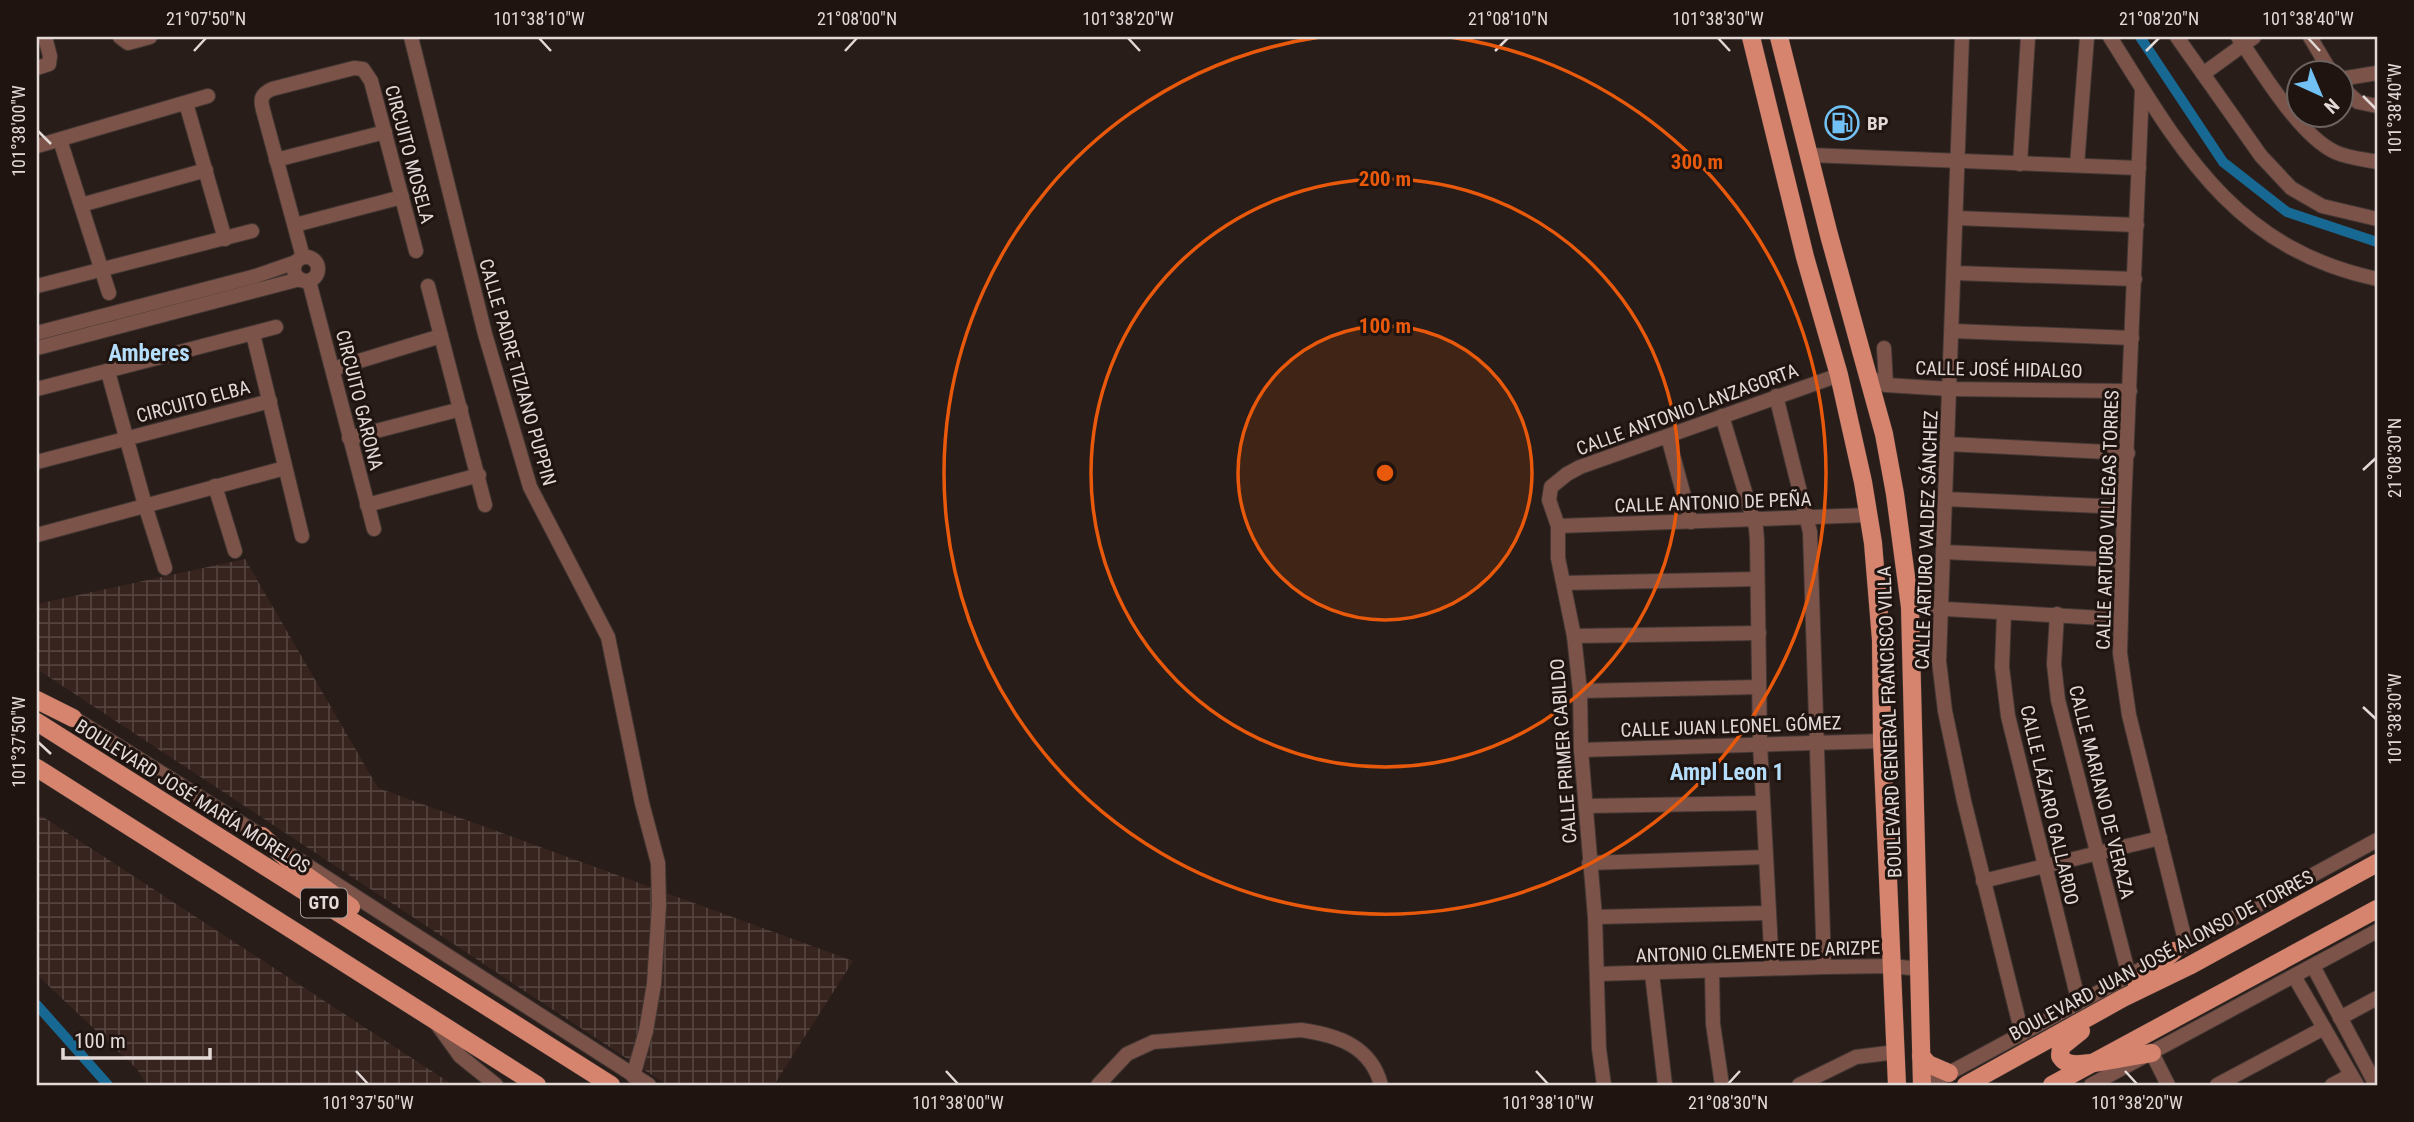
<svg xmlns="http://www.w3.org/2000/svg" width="2414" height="1122" font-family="'Roboto Condensed',sans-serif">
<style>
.industrial{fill:url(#industrial-grid)}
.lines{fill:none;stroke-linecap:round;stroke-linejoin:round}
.canal{stroke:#176994;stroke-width:10}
.minor-casing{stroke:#433734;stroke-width:16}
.major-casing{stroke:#433734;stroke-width:19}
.minor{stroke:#7b5348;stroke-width:14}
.major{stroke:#d6846d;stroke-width:18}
.ticks{fill:none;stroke:#e3dad8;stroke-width:2.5}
.ring{fill:none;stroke:#e8590c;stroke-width:3.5}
.labels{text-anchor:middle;stroke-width:6;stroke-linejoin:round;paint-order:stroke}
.shield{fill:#1f1410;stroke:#a89f9c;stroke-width:2}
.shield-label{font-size:18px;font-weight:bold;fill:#e3dad8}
.poi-label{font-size:19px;font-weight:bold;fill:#e3dad8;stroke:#1f1410;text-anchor:start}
.street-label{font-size:19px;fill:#e3dad8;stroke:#1f1410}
.quarter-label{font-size:23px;font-weight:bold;fill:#b4defb;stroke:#1f1410}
.centre{fill:#e8590c;stroke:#1f1410;stroke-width:3.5}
.ring-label{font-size:21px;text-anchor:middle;font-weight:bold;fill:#e8590c;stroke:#1f1410;stroke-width:6;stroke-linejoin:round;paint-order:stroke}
.neatline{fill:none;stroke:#e3dad8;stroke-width:2.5}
.ticks-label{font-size:18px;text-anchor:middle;fill:#e3dad8}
</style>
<defs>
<pattern id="industrial-grid" width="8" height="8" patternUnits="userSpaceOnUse" patternTransform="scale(1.75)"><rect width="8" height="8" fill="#37241f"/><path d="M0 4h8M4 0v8" fill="none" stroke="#54433f"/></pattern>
</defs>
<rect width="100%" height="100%" fill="#291d19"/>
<g class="industrial">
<path d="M245 559 378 788 853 961 774 1085H667L37 669V604Z"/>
<path d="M37 814V813L453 1085H147L137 1069 37 975Z"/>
</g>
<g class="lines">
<g class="canal">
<path d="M2140 37 2223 162 2287 212 2377 242"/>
<path d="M37 1005 108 1085"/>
</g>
<defs>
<g id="minor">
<path d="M120 37 128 43 150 37"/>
<path d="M411 37 485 334 530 487 608 637 642 803 658 863 659 905 654 984 646 1031 633 1076"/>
<path d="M1962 37 1939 661 1945 711 1964 801 2022 1034"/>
<path d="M2110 37C2182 152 2234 248 2377 279"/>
<path d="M2177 37 2261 156 2291 188 2322 206 2377 219"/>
<path d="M2238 37C2261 70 2299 135 2335 152 2348 158 2363 159 2377 162"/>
<path d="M2310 37 2332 74"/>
<path d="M37 68 49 64 50 56 45 37"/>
<path d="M2203 74 2254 37"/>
<path d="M2340 79 2377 73"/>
<path d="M2340 86 2358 102 2377 106"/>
<path d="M2142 89 2124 507 2120 653 2129 715 2186 944"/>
<path d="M186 103 225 239"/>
<path d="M60 140 109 293"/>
<path d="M37 146 208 96"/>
<path d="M1809 155 2139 168"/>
<path d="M276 160 385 132"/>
<path d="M2020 164 2028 37"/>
<path d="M2077 165 2087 37"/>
<path d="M81 205 206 170"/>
<path d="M1956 218 2137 225"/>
<path d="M295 225 402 197"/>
<circle cx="306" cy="269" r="12"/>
<path d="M303 257 263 110C260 99 261 94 272 89L354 68 363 69 371 81 416 251"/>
<path d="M1955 273 2135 279"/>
<path d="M309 281 374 529"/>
<path d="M37 286 252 231"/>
<path d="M428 286 485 505"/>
<path d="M1953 331 2132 338"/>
<path d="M37 333 256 276 296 262"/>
<path d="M253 334 302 536"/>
<path d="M37 348 300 279"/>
<path d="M1884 348 1886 385"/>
<path d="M333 369 441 336"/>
<path d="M108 372 145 505 165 568"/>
<path d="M1869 377 1886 385 1950 389 2130 391"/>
<path d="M37 389 276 327"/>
<path d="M1776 396 1810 532 1824 967"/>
<path d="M1722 416 1756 528 1757 540 1760 744 1772 968"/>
<path d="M1668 437 1691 522"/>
<path d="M349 438 461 409"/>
<path d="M1947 444 2128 453"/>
<path d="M37 462 270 401"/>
<path d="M215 486 235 551"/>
<path d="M1945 499 2124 507"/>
<path d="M367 505 479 475"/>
<path d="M1558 526 1869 515"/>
<path d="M37 535 285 468"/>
<path d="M1943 552 2122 560"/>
<path d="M1564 583 1757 579"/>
<path d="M1910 607 2121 619"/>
<path d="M2004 613 2002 667 2008 716 2079 1003"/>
<path d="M2057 614 2054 664 2058 700 2129 976"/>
<path d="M1574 636 1759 633"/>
<path d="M1580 691 1759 687"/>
<path d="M66 713 271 842"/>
<path d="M1581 750 1882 741"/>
<path d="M1586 806 1763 803"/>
<path d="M291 855 649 1085"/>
<path d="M1589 863 1766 857"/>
<path d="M1983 881 2160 838"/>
<path d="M1595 917 1768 913"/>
<path d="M2179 948 2377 840"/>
<path d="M2313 966 2376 1085"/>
<path d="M1712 972 1713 1024 1722 1085"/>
<path d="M1598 974 1824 967 1892 966 1919 969"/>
<path d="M1652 974 1665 1085"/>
<path d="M2294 976 2357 1085"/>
<path d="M2340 1018 2377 998"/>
<path d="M437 1024 460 1056 496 1085"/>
<path d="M2152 1053 2168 1085"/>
<path d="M1098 1085 1127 1054 1153 1042 1301 1030C1337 1035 1371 1046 1381 1085"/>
<path d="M1604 1085 1599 1049 1595 917 1581 750 1580 691 1574 636 1558 558V526L1549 500 1551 487 1567 474 1580 467 1839 375"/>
<path d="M1799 1085 1856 1057 1896 1052"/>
<path d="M1927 1085 2158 960"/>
<path d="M2091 1085 2377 931"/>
<path d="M2217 1085 2324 1028"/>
<path d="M2332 1085 2351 1075"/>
</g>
<g id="major">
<path d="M1751 37 1805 257 1839 375 1863 482 1873 543 1881 640 1882 741 1897 1085"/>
<path d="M1779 37 1829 235 1884 434 1895 494 1910 607 1922 1085"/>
<path d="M37 700 73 718"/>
<path d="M37 722 611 1085"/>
<path d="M37 768 537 1085"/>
<path d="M262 836 300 871 351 907"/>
<path d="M2137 985 2174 951"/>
<path d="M2081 1031 2061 1047 2060 1056C2063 1060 2063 1061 2068 1063 2082 1068 2135 1055 2152 1053"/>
<path d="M1921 1056 1928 1064 1949 1073"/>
<path d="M1966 1085 2123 998 2189 966 2377 863"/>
<path d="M2052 1085 2377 909"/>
</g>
</defs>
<use href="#minor" class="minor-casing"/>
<use href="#major" class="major-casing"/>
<use href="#minor" class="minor"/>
<use href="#major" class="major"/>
</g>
<path class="ticks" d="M539 38 551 51M1128 38 1140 51M1718 38 1730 51M2308 38 2320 51M194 51 206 38M845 51 857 38M1495 51 1508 38M2146 51 2159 38M2363 96 2376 109M38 131 51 144M2363 470 2376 458M2363 707 2376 719M38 742 51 754M356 1071 368 1084M946 1071 958 1084M1536 1071 1548 1084M2125 1071 2137 1084M1728 1084 1740 1071"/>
<circle cx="1385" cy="473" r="147" fill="#e8590c" fill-opacity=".12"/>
<g class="ring">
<circle cx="1385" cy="473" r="147"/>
<circle cx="1385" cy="473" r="294"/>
<path d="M1450 37A441 441 0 1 1 1320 37"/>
</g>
<defs>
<symbol id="fuel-ring" viewBox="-11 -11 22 22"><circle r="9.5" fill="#1f1410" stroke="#71c1f5" stroke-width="1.5"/><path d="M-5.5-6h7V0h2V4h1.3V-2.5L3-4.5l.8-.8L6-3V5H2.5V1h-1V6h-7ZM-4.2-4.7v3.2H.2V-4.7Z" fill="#71c1f5"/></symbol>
</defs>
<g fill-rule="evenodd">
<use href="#fuel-ring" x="1823" y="104" width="38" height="38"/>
</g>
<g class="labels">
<rect class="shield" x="301" y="888.5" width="46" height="29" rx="5"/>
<g class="shield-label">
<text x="324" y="909">GTO</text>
</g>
<g class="poi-label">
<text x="1867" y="130">BP</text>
</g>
<g class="street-label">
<text transform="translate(410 154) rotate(75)" y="7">CIRCUITO MOSELA</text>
<text transform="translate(1999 369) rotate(1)" y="7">CALLE JOSÉ HIDALGO</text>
<text transform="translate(518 372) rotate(74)" y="7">CALLE PADRE TIZIANO PUPPIN</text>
<text transform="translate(360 400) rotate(76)" y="7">CIRCUITO GARONA</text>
<text transform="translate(193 401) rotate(-15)" y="7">CIRCUITO ELBA</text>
<text transform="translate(1687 409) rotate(-20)" y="7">CALLE ANTONIO LANZAGORTA</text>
<text transform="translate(1713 502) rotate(-2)" y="7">CALLE ANTONIO DE PEÑA</text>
<text transform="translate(2107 520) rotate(-88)" y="7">CALLE ARTURO VILLEGAS TORRES</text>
<text transform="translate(1926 540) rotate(-88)" y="7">CALLE ARTURO VALDEZ SÁNCHEZ</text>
<text transform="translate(1889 722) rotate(-92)" y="7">BOULEVARD GENERAL FRANCISCO VILLA</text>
<text transform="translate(1731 726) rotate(-2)" y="7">CALLE JUAN LEONEL GÓMEZ</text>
<text transform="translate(1563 751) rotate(-94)" y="7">CALLE PRIMER CABILDO</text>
<text transform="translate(2102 792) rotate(76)" y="7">CALLE MARIANO DE VERAZA</text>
<text transform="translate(193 796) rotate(32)" y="7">BOULEVARD JOSÉ MARÍA MORELOS</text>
<text transform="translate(2050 805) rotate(77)" y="7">CALLE LÁZARO GALLARDO</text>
<text transform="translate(1758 951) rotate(-2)" y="7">ANTONIO CLEMENTE DE ARIZPE</text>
<text transform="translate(2161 955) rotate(-28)" y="7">BOULEVARD JUAN JOSÉ ALONSO DE TORRES</text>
</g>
<g class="quarter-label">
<text x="149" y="361">Amberes</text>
<text x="1727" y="780">Ampl Leon 1</text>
</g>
</g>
<circle cx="1385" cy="473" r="10" class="centre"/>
<g class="ring-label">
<text x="1697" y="169">300 m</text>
<text x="1385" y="186">200 m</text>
<text x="1385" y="333">100 m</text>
</g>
<rect width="2414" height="1122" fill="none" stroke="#1f1410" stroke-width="77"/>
<g transform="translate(2320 94) rotate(136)"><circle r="33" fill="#1f1410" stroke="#6d6360" stroke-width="2"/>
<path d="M0-5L12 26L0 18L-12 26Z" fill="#71c1f5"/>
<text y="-10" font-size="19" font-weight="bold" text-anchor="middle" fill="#e3dad8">N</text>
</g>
<path d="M63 1048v10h147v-10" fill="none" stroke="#e3dad8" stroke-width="3.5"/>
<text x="74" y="1048" font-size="21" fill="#e3dad8" stroke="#1f1410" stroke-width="5" paint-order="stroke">100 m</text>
<rect x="38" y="38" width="2338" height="1046" class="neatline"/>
<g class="ticks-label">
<text x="206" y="25">21°07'50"N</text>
<text x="539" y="25">101°38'10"W</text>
<text x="857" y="25">21°08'00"N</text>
<text x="1128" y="25">101°38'20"W</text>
<text x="1508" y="25">21°08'10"N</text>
<text x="1718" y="25">101°38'30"W</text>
<text x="2159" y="25">21°08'20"N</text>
<text x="2308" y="25">101°38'40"W</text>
<text transform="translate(2395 109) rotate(-90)" y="6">101°38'40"W</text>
<text transform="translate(19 131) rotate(-90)" y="6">101°38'00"W</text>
<text transform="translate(2395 458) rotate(-90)" y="6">21°08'30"N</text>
<text transform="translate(2395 719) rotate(-90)" y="6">101°38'30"W</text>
<text transform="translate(19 742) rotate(-90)" y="6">101°37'50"W</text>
<text x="368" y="1109">101°37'50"W</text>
<text x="958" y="1109">101°38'00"W</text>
<text x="1548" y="1109">101°38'10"W</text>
<text x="1728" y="1109">21°08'30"N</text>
<text x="2137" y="1109">101°38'20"W</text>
</g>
</svg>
